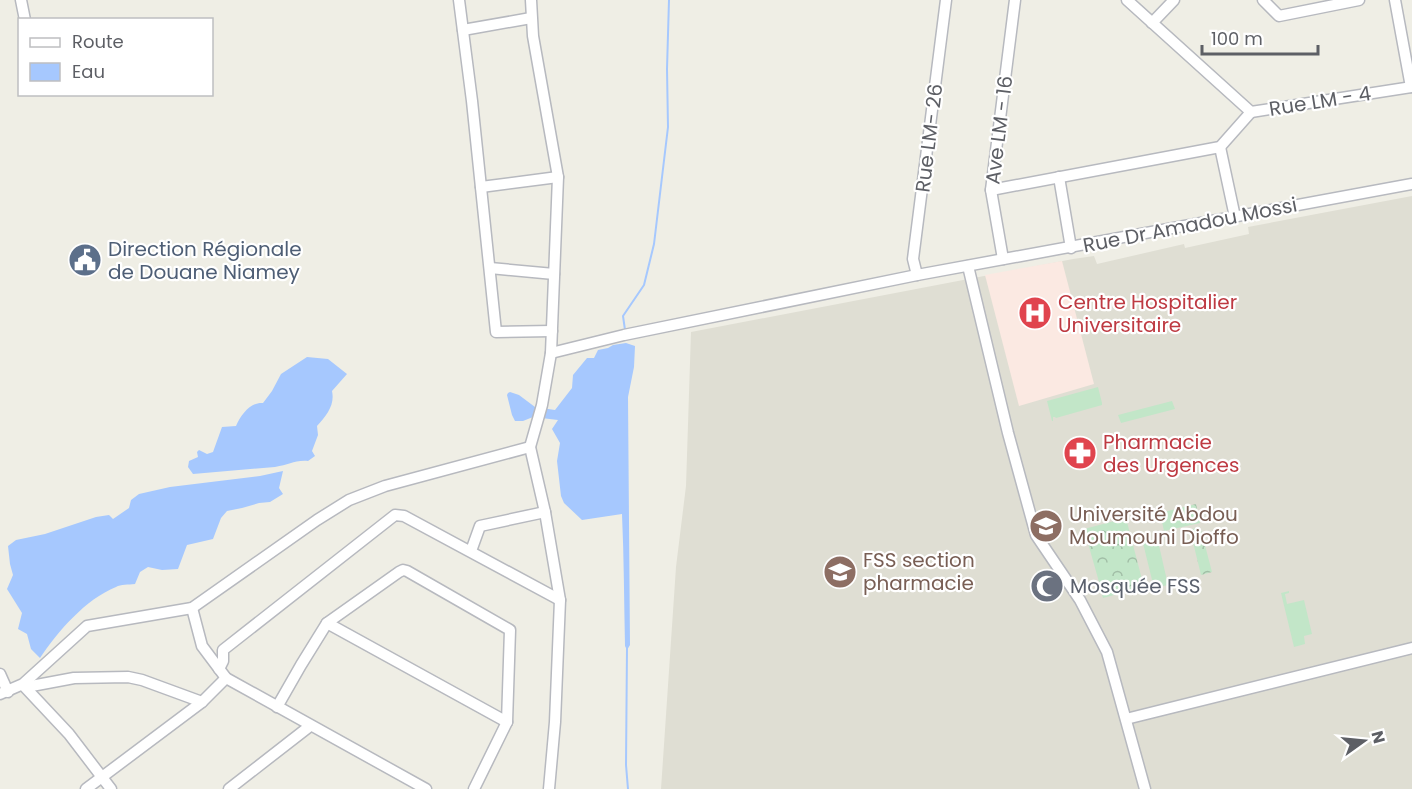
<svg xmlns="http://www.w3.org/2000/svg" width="1412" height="789" font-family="Poppins,sans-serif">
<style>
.education{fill:#dfded3}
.medical{fill:#fbe9e2}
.green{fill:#c2e6c8}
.forest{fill:url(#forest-crowns)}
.water{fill:#a6c8fe}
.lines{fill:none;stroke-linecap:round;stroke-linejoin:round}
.stream{stroke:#a6c8fe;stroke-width:2}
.minor-casing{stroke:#b7b9bf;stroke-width:13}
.minor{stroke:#fff;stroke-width:10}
.labels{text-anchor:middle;stroke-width:4.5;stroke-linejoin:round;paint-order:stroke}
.street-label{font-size:20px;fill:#5d5f65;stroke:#fff}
.service-label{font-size:20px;fill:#4e5e75;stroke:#fff;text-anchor:start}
.health-label{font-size:20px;fill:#be3a42;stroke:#fff;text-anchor:start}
.education-label{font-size:20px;fill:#785e54;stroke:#fff;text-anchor:start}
.worship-label{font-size:20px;fill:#5b616d;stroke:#fff;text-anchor:start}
</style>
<defs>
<pattern id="forest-crowns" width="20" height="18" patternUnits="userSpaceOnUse" patternTransform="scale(1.5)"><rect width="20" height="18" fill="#c2e6c8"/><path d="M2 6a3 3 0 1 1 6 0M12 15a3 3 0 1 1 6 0" fill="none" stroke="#a1bea6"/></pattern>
</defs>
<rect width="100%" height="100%" fill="#efeee5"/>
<path class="education" d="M1412 196V789H661L676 567 686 486 691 332 1073 259 1094 256 1097 264 1184 244 1185 248 1249 234 1248 227Z"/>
<path class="medical" d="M1062 261 1094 384 1019 406 985 275Z"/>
<g class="green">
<path d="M1098 387 1102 403V405L1056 418 1055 417H1053V421H1052L1047 401Z"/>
<path d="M1172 401 1175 409 1121 423 1118 415Z"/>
<path d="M1149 537 1150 543 1158 541 1168 585 1154 588 1142 539Z"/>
<path d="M1289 591V593L1285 594 1287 604 1304 600 1312 634 1304 636 1305 644 1294 647 1281 593Z"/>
</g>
<g class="forest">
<path d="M1196 504 1200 523 1164 531 1160 513Z"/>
<path d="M1126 518 1144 587 1103 598 1100 587 1105 586 1104 581 1099 582 1084 529Z"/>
<path d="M1196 528 1197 531 1201 530 1212 572 1201 575 1190 530Z"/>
</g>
<g class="water">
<path d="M626 343 635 346 634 367 628 397 630 645 627 650 625 646C624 602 624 558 622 514L582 520 564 503 561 496 557 461 560 443 552 429 558 420 533 417 523 421H515L512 415 507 395 508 393 510 392 519 395 535 407 555 410 572 388 573 375 587 358H594L598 350 608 348 613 345Z"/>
<path d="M307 357 328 359 347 374 332 391C335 405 327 415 317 426L318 435 312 451 315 456 308 461C294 460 289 465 275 467L193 474 188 467 189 461 198 457 197 452 199 450 207 454 213 452 222 427 236 426C241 415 250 402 263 403L272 391 281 374Z"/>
<path d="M283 471 279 488 283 494 270 502 259 503 242 508 227 511 221 518 213 539 187 545 178 569 162 570 148 567 140 572 135 584C128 585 121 584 116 587 86 599 58 631 40 658L31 649 27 634 18 629 22 613 7 589 13 575 10 564 8 546 16 540 45 534 96 517 109 515 113 519 129 508 131 500 139 494 170 487 260 476Z"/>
</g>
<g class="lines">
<g class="stream">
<path d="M625 330 623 316 644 285 654 244 668 127 667 69 669 0"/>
<path d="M627 648 626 765 628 789"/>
</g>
<defs>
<g id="minor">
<path d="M21 0 25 20"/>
<path d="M459 0 472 101 496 332 552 331"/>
<path d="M531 0 533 36 558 177 551 353 542 405 530 447 545 512 560 600 555 722 549 789"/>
<path d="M1127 0 1251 112 1412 87"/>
<path d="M1263 0 1279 16 1359 0"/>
<path d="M1395 0 1411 87"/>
<path d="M1152 23 1174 0"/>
<path d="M463 30 531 18"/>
<path d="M1220 147 1235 217"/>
<path d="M1059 177 1071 248"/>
<path d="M481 187 558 177"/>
<path d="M991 190 1220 147 1251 112"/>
<path d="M1003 259 991 190 1015 0"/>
<path d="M968 266 1008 433 1036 535 1080 600 1107 652 1145 789"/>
<path d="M490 268 554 274"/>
<path d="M917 275 913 259 946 0"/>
<path d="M551 353 624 335 917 275 1412 184"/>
<path d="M471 551 480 526 545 512"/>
<path d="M192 608 202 646 226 678 426 789"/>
<path d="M327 623 507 722"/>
<path d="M219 669 223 661V650L395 515 404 516 560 600"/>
<path d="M0 674 8 692"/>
<path d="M23 685 69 734 111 789"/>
<path d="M26 687 74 678 128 677 142 680 202 702"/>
<path d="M0 694 23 684 87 626 192 608 317 520 349 500 385 486 530 447"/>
<path d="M277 707 301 665 327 623 399 572 403 570 407 571 510 630 507 722 474 789"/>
<path d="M1126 719 1412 648"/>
<path d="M86 789 202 702 226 678"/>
<path d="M229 789 310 726"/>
</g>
</defs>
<use href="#minor" class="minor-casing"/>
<use href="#minor" class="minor"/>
</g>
<defs>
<symbol id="civic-disc" viewBox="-11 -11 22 22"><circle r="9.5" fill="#5c6f8a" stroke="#fff"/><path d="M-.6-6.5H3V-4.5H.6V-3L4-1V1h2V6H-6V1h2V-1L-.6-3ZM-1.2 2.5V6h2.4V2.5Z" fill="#fff"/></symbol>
<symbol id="hospital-disc" viewBox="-11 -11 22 22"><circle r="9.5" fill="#e0444e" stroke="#fff"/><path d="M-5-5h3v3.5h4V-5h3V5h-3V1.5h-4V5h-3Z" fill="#fff"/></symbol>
<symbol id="pharmacy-disc" viewBox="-11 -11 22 22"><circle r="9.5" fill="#e0444e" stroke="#fff"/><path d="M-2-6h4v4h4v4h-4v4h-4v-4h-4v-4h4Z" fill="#fff"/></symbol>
<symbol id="university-disc" viewBox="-11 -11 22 22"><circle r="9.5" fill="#8d6e63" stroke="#fff"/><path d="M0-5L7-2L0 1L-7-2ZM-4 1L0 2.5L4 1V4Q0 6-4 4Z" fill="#fff"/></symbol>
<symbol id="mosque-disc" viewBox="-11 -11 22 22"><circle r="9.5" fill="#6b7280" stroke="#fff"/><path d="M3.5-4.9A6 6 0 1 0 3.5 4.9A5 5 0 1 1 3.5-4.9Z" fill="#fff"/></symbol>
</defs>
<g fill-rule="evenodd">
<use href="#civic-disc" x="66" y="241" width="38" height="38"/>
<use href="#hospital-disc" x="1016" y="294" width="38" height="38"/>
<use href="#pharmacy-disc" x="1061" y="434" width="38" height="38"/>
<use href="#university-disc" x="1027" y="507" width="38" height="38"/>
<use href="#university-disc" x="821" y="553" width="38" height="38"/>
<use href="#mosque-disc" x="1028" y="567" width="38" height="38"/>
</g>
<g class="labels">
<g class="street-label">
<text transform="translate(1320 101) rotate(-9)" y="7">Rue LM - 4</text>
<text transform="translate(999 130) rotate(-83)" y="7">Ave LM - 16</text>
<text transform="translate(929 138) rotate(-83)" y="7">Rue LM- 26</text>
<text transform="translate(1190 225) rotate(-11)" y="7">Rue Dr Amadou Mossi</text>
</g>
<g class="service-label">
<text x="108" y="256">Direction Régionale<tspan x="108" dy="23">de Douane Niamey</tspan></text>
</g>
<g class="health-label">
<text x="1058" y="309">Centre Hospitalier<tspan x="1058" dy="23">Universitaire</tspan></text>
<text x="1103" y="449">Pharmacie<tspan x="1103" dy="23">des Urgences</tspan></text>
</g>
<g class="education-label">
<text x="1069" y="521">Université Abdou<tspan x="1069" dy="23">Moumouni Dioffo</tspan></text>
<text x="863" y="567">FSS section<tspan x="863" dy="23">pharmacie</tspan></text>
</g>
<g class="worship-label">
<text x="1070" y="593">Mosquée FSS</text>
</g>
</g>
<rect x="18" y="18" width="195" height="78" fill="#ffffff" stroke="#bebfc1" stroke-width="1.5"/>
<rect x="30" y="38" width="30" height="9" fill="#ffffff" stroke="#bebfc1" stroke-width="1.5"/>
<text x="72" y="48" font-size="18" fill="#5d5f65">Route</text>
<rect x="30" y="63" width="30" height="18" fill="#a6c8fe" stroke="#bebfc1" stroke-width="1.5"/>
<text x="72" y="78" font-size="18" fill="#5d5f65">Eau</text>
<g transform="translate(1364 741) rotate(75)" stroke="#ffffff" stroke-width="4.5" paint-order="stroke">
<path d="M0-4.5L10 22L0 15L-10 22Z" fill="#5d5f65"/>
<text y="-9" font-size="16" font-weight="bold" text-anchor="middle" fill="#5d5f65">N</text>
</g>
<path d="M1202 45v9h116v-9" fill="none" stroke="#5d5f65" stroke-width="3"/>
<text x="1211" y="45" font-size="18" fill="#5d5f65" stroke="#ffffff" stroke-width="4.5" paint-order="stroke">100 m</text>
</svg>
